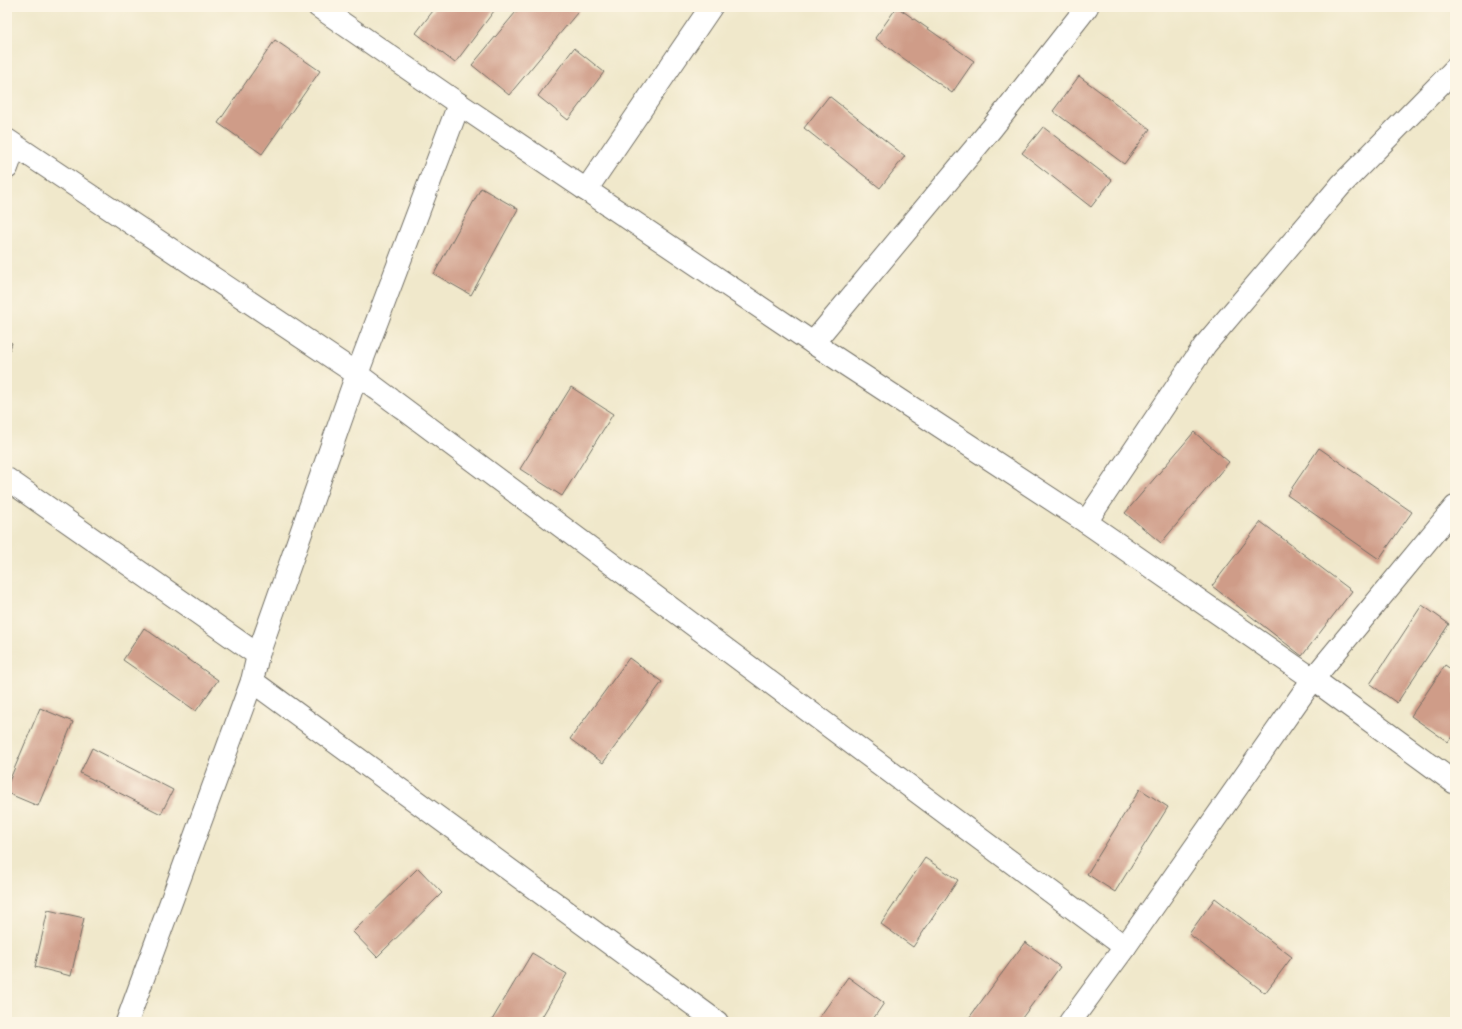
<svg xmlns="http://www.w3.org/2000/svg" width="1462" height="1029" font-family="'Balsamiq Sans',sans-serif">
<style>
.building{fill:#cf9c88}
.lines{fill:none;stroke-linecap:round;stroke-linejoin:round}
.street-casing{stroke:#706d63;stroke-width:24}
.street{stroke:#fff;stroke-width:22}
</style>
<rect width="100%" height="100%" fill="#fcf5e5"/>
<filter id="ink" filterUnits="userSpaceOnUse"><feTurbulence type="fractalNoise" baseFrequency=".025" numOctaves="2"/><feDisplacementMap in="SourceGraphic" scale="8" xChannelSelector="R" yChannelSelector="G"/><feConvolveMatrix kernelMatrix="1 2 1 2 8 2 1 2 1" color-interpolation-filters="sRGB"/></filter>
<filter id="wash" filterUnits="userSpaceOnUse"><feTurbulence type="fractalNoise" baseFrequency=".012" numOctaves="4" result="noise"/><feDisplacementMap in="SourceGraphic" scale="16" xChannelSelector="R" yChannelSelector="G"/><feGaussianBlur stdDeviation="0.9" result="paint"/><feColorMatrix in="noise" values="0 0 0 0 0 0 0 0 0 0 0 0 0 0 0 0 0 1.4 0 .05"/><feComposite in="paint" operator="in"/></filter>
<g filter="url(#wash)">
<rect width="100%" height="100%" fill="#f0e8cb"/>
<g id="blocks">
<g class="building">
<path d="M436 7H497L455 63 416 33Z"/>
<path d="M520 7H582L509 95 472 65Z"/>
<path d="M897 7 974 61 952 93 875 38Z"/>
<path d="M275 40 320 71 262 154 218 123Z"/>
<path d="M574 48 604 72 568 120 538 96Z"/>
<path d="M1079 76 1150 129 1124 164 1053 111Z"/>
<path d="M829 96 905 156 880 188 804 128Z"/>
<path d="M1043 127 1112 180 1091 207 1022 153Z"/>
<path d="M481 188 518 209 471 295 434 274Z"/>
<path d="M7 341 12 343 7 358Z"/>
<path d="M571 387 613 414 562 496 520 469Z"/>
<path d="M1194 432 1229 462 1161 543 1125 513Z"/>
<path d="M1319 448 1412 512 1379 559 1287 495Z"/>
<path d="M1261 522 1352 591 1302 656 1212 586Z"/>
<path d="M1422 605 1449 624 1397 703 1370 684Z"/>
<path d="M144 628 218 680 196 711 123 660Z"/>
<path d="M629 658 662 682 603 763 570 739Z"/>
<path d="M1445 665 1455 672V732L1448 742 1411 716Z"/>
<path d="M40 708 73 722 38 806 7 793V786Z"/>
<path d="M92 748 173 790 161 814 80 773Z"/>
<path d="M1140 789 1168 807 1115 892 1087 874Z"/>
<path d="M925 858 958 880 913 947 881 924Z"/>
<path d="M418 868 442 893 377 957 353 932Z"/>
<path d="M1215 898 1292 957 1265 993 1189 934Z"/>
<path d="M48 910 84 918 71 976 35 967Z"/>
<path d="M1025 942 1060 967 1019 1022H966Z"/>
<path d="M532 953 567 974 539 1022H495L492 1020Z"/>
<path d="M848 977 884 1003 871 1022H816Z"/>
</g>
</g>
</g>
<g filter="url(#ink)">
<use href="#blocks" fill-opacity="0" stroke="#706d63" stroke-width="1"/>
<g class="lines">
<defs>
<g id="street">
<path d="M319 7 459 104 813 343 1086 522 1313 679 1455 783"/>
<path d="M7 140 357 374 1125 947"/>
<path d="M7 168 15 146"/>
<path d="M586 190 711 7"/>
<path d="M813 343 992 128 1087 7"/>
<path d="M7 479 258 655"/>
<path d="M1086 522 1205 345 1341 185 1455 69"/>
<path d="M252 681 717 1022"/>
<path d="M127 1022 252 681 258 655 357 374 459 104"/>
<path d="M1070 1022 1125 947 1313 679 1455 507"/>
</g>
</defs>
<use href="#street" class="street-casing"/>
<use href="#street" class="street"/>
</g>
</g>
<rect width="1462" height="1029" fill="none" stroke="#fcf5e5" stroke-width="24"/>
</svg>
